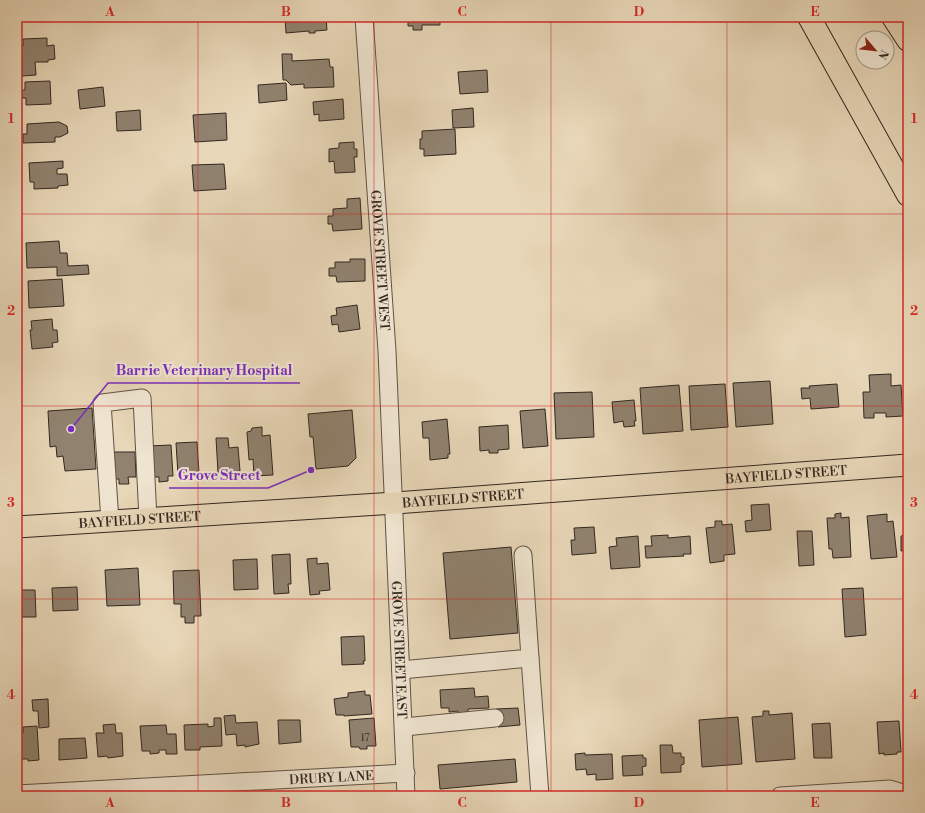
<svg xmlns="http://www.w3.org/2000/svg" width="925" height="813" font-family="'Libre Bodoni',serif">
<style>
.building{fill:#90826f;stroke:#322820}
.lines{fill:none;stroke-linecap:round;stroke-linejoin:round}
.minor-casing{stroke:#5f5446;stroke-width:19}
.major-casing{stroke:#322820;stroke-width:23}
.highway-casing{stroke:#322820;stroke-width:24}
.minor{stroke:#efe4d0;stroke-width:17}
.major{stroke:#e7d6b7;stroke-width:21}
.highway{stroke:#e7d6b7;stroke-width:22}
.grid{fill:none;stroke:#d62828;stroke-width:1;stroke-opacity:0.55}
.labels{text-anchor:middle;stroke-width:4;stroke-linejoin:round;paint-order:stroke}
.number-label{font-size:11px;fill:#4a3e34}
.street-label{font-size:13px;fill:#322820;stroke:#efe4d0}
.leader{fill:none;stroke:#7b2cbf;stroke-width:1.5}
.callout-dot{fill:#7b2cbf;stroke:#efe4d0;stroke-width:1.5}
.callout-label{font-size:14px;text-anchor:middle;font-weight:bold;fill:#7b2cbf;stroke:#efe4d0;stroke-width:4;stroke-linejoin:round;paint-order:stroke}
.neatline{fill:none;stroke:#d62828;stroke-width:1.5}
.grid-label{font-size:13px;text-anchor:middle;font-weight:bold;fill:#d62828}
</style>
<rect width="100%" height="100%" fill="#e7d6b7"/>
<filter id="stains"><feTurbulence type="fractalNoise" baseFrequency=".005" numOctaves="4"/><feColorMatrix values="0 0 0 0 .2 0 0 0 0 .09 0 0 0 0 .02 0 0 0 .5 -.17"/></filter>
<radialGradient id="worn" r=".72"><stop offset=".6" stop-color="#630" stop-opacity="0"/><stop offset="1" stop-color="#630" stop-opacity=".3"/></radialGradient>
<g class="building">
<path d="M285 17H326L327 30 315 31V33H309V31L286 33Z"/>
<path d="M403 17H440V25H422V30H413V26H408V21L403 22Z"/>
<path d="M47 38V46L54 45 55 59 48 60V62H35L36 75 22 76 20 53H17V46H23V39Z"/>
<path d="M282 54H292V61L329 59 330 67H333L334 87 304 88V84L291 85 286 80H283Z"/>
<path d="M487 70 488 92 460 94 458 72Z"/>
<path d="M50 81 51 104 26 105V98H22L21 90H25V82Z"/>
<path d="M286 83 287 100 259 103 258 85Z"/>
<path d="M103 87 105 106 80 109 78 90Z"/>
<path d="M343 99 344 119 319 121V114L314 115 313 102Z"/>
<path d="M473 108 474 127 453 128 452 110Z"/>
<path d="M140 110 141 130 117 131 116 112Z"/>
<path d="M226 113 227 140 195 142 193 115Z"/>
<path d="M59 122 67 126 68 133 60 137H55V142L23 143V134H27V124Z"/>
<path d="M455 129 456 154 424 156V149H420V139H422V131Z"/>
<path d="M354 142V149H357V157H354L355 172 335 173 334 161 329 162V149L339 148V143Z"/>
<path d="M63 161V168L57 169V174H67L68 185 58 186V188L34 189V182H30L29 163Z"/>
<path d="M224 164 226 189 194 191 192 165Z"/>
<path d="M360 198 362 229 333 231 332 224H328V216H333V209L347 208V199Z"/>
<path d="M59 241 60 253H67L68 266 88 265 89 274 57 276V267L27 268 26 243Z"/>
<path d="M350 259H365V281L337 282 336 276H329V268H335V262H350Z"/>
<path d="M62 279 64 306 29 308 28 281Z"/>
<path d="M357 305 360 329 339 332 338 324 332 325 331 316 337 315 336 308Z"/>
<path d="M52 319 53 330H57L58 342 52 343 53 347 32 349 30 330H32L31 321Z"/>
<path d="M891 374V386L901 385 903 416 886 417V413H874V418H864L863 392H870L869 375Z"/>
<path d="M770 381 773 424 736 427 733 383Z"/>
<path d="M725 384 728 427 691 430 689 386Z"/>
<path d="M837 384 839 407 811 409 810 398 802 399 801 388H810L809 386Z"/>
<path d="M679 385 683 431 643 434 640 388Z"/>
<path d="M592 392 594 437 556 439 554 393Z"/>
<path d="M634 400 636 421H634L635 426 624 427 623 421 614 423 612 402Z"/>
<path d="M92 408 96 469 65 471 63 456 57 457 56 446 50 447 48 411Z"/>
<path d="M545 409 548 446 523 448 520 411Z"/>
<path d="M352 410 356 458 348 466 316 469 313 437H310L308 414Z"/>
<path d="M447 419 450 454H448V458L430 460 429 438H423L422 422Z"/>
<path d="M508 425 509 449 498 450V453H489V450L480 451 479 427Z"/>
<path d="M262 427V436L270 435 273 475 254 476 253 459 249 460 247 432 251 431 252 428Z"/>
<path d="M216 438H228L229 448 238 447 240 471 232 472V477H223V472L218 473Z"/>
<path d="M197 442 199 473 189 474V477L182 478V475H178L176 443Z"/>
<path d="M171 445 173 476H168V481L159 482V477H150L148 446Z"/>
<path d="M112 452H135L136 477H128L129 484H119V479H114Z"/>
<path d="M769 504 771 530 746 532 745 521 752 520 751 505Z"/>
<path d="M841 513V518L849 517 851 557 833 558 832 549H829L827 518H835V514Z"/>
<path d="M887 514V522L893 521 897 557 871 559 867 516Z"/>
<path d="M905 518H908V550L901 551V536L906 535Z"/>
<path d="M715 521H722V525L732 524 735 554 724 555V561L710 563 706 528 715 527Z"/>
<path d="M594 527 596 553 572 555 571 540H575L574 528Z"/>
<path d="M797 531H812L814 565 799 566Z"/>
<path d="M668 535V538L690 536 691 554H683L684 556 646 558 645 546H652L651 536Z"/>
<path d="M638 536 640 567 611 569 609 547 617 546 616 538Z"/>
<path d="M511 547 518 633 450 639 443 553Z"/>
<path d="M290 554 291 584H288L289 593 274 594 272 555Z"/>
<path d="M317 558V564L328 563 330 590 319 591 320 594 310 595 307 559Z"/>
<path d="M257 559 258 589 234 590 233 560Z"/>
<path d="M138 568 140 605 107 606 105 570Z"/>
<path d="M199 570 201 616H194V623H185V617H181V604H174L173 571Z"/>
<path d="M77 587 78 610 53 611 52 588Z"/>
<path d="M863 588 866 635 845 637 842 589Z"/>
<path d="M17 590H35L36 617H17Z"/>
<path d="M364 636 365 661H363L364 664 342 665 341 637Z"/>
<path d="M474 688 475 697 488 696 489 708 468 709V714H458V711L449 712V708H441L440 690Z"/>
<path d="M365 691V695H370L372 714 344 716V715H336L334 699 348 697V693Z"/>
<path d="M48 699 49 727 39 728 38 711H33L32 700Z"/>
<path d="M518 708 520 725 498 727 496 709Z"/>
<path d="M763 711H769V715L792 713 795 759 756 762 752 717 763 716Z"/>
<path d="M235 715 236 723 257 722 259 744 245 747V745L237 746 236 734 226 735 224 716Z"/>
<path d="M738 717 742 764 702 767 699 720Z"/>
<path d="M214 718H221L222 746 200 747V750H185L184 725 208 724V727L214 726Z"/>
<path d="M374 718 376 746H367V749H360L359 747H351L349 720Z"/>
<path d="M278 720H300L301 742 279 744Z"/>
<path d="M899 721 901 752H897V754L884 755V753L879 754 877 722Z"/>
<path d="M830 723 832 758H814L812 724Z"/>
<path d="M115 724 116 733H122L123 756 108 758 107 756 98 757 96 733H104L103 725Z"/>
<path d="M166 725 167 734H176L177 754H166V750H159V753L150 754V751H142L140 726Z"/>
<path d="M37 726 39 760 28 761V759H18L17 733H23V727Z"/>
<path d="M85 738 87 758 59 760V739Z"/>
<path d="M660 745H672L673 753H681V757H684V764L681 765V772L661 773Z"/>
<path d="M585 753V755L612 754 613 779 596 780V774L587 775 586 769 576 770 575 754Z"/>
<path d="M643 755V758H646V766L642 767 643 775 623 776 622 756Z"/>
<path d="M515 759 517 782 440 789 438 765Z"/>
</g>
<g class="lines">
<defs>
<g id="minor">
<path id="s1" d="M364 17 387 351 406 796"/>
<path d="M110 521 102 403 142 398 148 519"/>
<path d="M530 658 540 796"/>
<path d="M401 670 530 658 523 555"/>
<path d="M404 727 495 718"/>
<path id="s2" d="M17 794 406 773"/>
<path d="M780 796 890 789 903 793 907 796"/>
</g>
<g id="major">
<path id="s3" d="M17 527 395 503 908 465"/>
</g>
<g id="highway">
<path d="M809 17 908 195"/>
<path d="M893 17 908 40"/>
</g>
</defs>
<use href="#minor" class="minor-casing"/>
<use href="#major" class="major-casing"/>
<use href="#highway" class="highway-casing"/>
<use href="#minor" class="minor"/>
<use href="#major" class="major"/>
<use href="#highway" class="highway"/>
</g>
<path class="grid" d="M198 17V796M374 17V796M551 17V796M727 17V796M17 214H908M17 406H908M17 599H908"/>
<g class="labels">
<g class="number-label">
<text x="365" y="741">17</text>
</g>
<g class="street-label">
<text dy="5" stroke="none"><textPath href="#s1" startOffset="244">GROVE STREET WEST</textPath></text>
<text dy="5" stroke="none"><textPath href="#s3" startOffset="771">BAYFIELD STREET</textPath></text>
<text dy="5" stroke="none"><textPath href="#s3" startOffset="447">BAYFIELD STREET</textPath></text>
<text dy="5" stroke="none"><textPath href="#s3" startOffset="123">BAYFIELD STREET</textPath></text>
<text dy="5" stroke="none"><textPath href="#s1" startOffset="634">GROVE STREET EAST</textPath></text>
<text dy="5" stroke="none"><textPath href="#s2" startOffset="315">DRURY LANE</textPath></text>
</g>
</g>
<path class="leader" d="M71 429L108 383H300M311 470L268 488H169"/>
<g class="callout-dot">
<circle cx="71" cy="429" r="4"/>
<circle cx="311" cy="470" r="4"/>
</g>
<g class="callout-label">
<text x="204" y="375">Barrie Veterinary Hospital</text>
<text x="219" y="480">Grove Street</text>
</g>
<rect width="925" height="813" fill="none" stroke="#e7d6b7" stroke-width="44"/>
<g transform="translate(875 50) rotate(118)"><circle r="19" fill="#efe4d0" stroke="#a3998a"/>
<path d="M0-3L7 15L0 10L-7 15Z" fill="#8f2418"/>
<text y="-6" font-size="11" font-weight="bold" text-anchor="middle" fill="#322820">N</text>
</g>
<rect x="22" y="22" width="881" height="769" class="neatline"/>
<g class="grid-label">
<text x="110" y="16">A</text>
<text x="286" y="16">B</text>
<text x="462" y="16">C</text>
<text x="639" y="16">D</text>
<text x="815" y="16">E</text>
<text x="11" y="123">1</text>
<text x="914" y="123">1</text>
<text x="11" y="315">2</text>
<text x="914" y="315">2</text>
<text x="11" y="507">3</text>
<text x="914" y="507">3</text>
<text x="11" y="699">4</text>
<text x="914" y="699">4</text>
<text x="110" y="807">A</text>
<text x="286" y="807">B</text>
<text x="462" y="807">C</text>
<text x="639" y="807">D</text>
<text x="815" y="807">E</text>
</g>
<rect width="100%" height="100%" filter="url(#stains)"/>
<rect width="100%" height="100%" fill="url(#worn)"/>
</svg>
